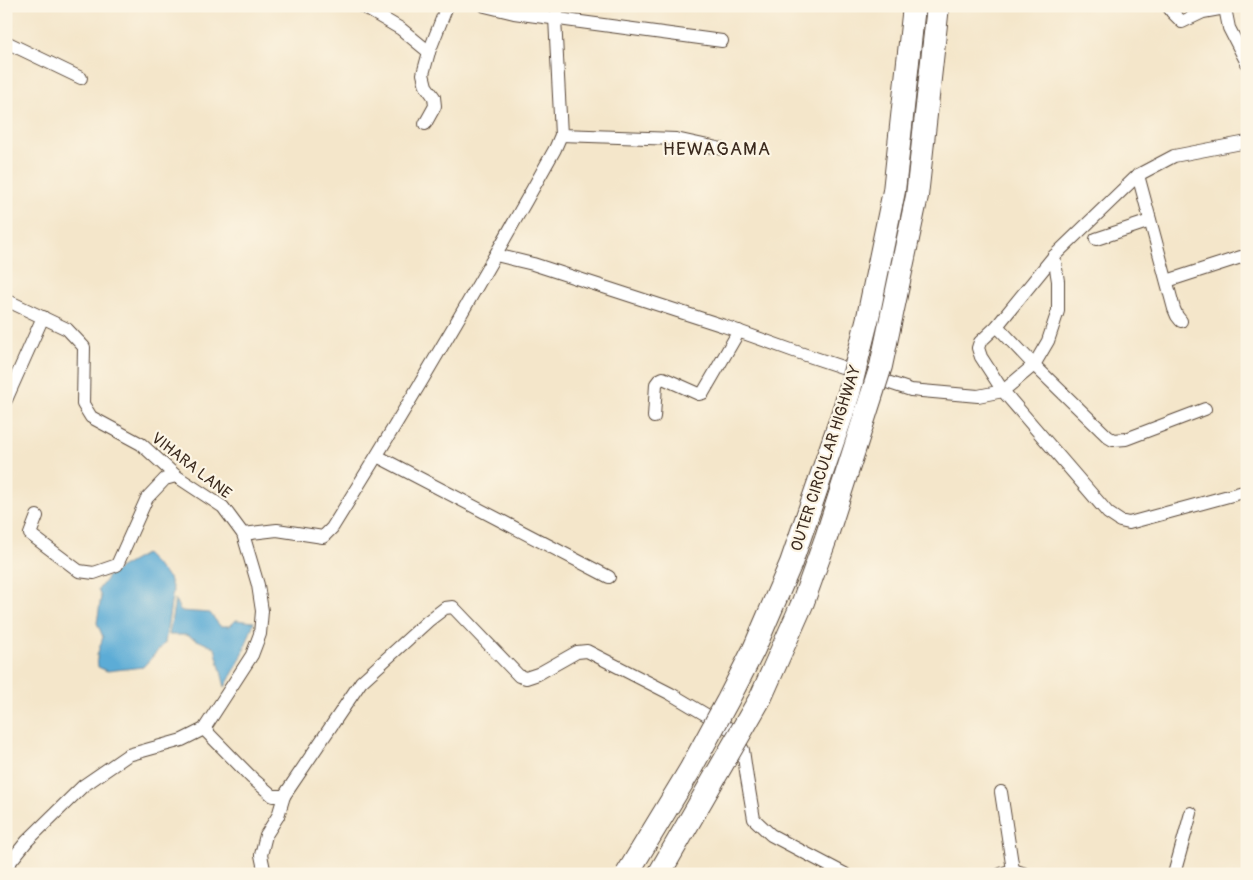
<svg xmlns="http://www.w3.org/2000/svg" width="1253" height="880" font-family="Pangolin,sans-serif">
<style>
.water{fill:#5bacd6;stroke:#4b6b7a}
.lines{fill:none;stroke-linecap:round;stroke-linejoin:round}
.minor-casing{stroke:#574638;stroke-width:14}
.minor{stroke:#fff;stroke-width:12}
.motorway-bridge-casing{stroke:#574638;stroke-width:24;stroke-linecap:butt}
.motorway-bridge{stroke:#fff;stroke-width:22}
.labels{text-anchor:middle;stroke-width:4.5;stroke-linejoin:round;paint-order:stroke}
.street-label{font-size:16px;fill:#3b2a1e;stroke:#fcf5e5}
.quarter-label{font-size:19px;letter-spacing:1px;fill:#3b2a1e;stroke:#fcf5e5}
</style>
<rect width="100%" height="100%" fill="#fcf5e5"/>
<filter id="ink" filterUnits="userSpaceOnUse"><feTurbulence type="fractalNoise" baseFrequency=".02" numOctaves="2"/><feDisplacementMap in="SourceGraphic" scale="10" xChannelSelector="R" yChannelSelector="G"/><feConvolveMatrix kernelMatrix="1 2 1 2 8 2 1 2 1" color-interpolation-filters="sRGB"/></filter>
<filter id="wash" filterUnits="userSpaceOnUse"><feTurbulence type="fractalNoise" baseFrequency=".0096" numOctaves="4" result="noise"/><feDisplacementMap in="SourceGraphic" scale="20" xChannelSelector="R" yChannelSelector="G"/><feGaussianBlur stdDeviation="1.12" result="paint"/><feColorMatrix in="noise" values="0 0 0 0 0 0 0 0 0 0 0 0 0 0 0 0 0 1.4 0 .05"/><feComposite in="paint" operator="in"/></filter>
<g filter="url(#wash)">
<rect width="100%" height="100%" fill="#f4e6ca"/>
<g class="water">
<path d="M145 554 169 578 173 590 165 643 143 667 107 671 98 667 97 655 103 637 97 623 101 597 98 590 110 574Z"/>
<path d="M175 599 180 611 210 613 220 626H230L236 620 254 622 241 658 225 687 215 648 186 635H169Z"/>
</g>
</g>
<g filter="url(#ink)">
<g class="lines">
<defs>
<g id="minor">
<path d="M362 6 401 29 429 52"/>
<path d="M485 6 514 13 722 41"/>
<path d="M1168 6 1172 12 1182 22 1203 12 1225 8 1229 6"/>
<path d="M1225 8 1229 28 1247 63"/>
<path d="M6 42 81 78"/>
<path d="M425 124 435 106 434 97 426 86 423 74 429 52 447 6"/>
<path d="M561 135 676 139 722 149"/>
<path d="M1247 142 1174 156 1138 175 1054 256 997 326 980 342 978 348 981 357 1003 391 1108 513 1120 521 1129 523 1247 491"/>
<path d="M1138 175 1174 309 1177 316 1181 321"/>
<path d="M1096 239 1150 221"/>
<path d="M496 255 533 264 724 326 794 351 911 390 978 396 1003 391 1034 365 1048 341 1058 311V281L1054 256"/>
<path d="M1167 281 1241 257 1247 258"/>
<path d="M6 300 67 329 84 347 83 404 91 417 141 444 176 476 223 507 243 534 258 585 262 611 260 634 252 655 204 729 182 740 128 755 83 786 27 841 6 867"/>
<path d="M997 326 1034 365 1108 437 1113 440 1126 439 1205 409"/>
<path d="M6 400 43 317"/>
<path d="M654 417 656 384 659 380 663 378 699 394 703 393 739 331"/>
<path d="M377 456 609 577"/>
<path d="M37 516 30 534 79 571 94 573 117 565 147 498 165 479 176 476"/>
<path d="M243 534 277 530 323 537 332 528C410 403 484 277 555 149L561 135 555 18 559 6"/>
<path d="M204 729 252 778 273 796H284L361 682 428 621 445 608 453 607 519 676 526 678 538 674 577 652 587 651 671 694 730 729 743 750 747 778 754 819 771 835 845 874"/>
<path d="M1001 792 1013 870"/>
<path d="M265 874 261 855 266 835 278 816 284 796"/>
<path d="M1001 874 1013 870 1025 874"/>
<path d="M1174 874 1191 813"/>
</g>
</defs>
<use href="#minor" class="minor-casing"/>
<use href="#minor" class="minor"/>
<defs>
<g id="motorway-bridge">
<path d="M627 874 690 770 728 700 754 649 791 563 840 421 849 393 868 317 894 191 914 6"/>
<path d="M659 874 761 697 803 602 826 538 881 366 917 196 938 6"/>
</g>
</defs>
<use href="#motorway-bridge" class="motorway-bridge-casing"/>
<use href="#motorway-bridge" class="motorway-bridge"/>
</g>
</g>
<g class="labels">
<g class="street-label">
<text transform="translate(825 458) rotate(-72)" y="6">OUTER CIRCULAR HIGHWAY</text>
<text transform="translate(192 465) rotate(38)" y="6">VIHARA LANE</text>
</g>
<g class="quarter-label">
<text x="717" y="155">HEWAGAMA</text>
</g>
</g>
<rect width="1253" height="880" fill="none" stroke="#fcf5e5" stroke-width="25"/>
</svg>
